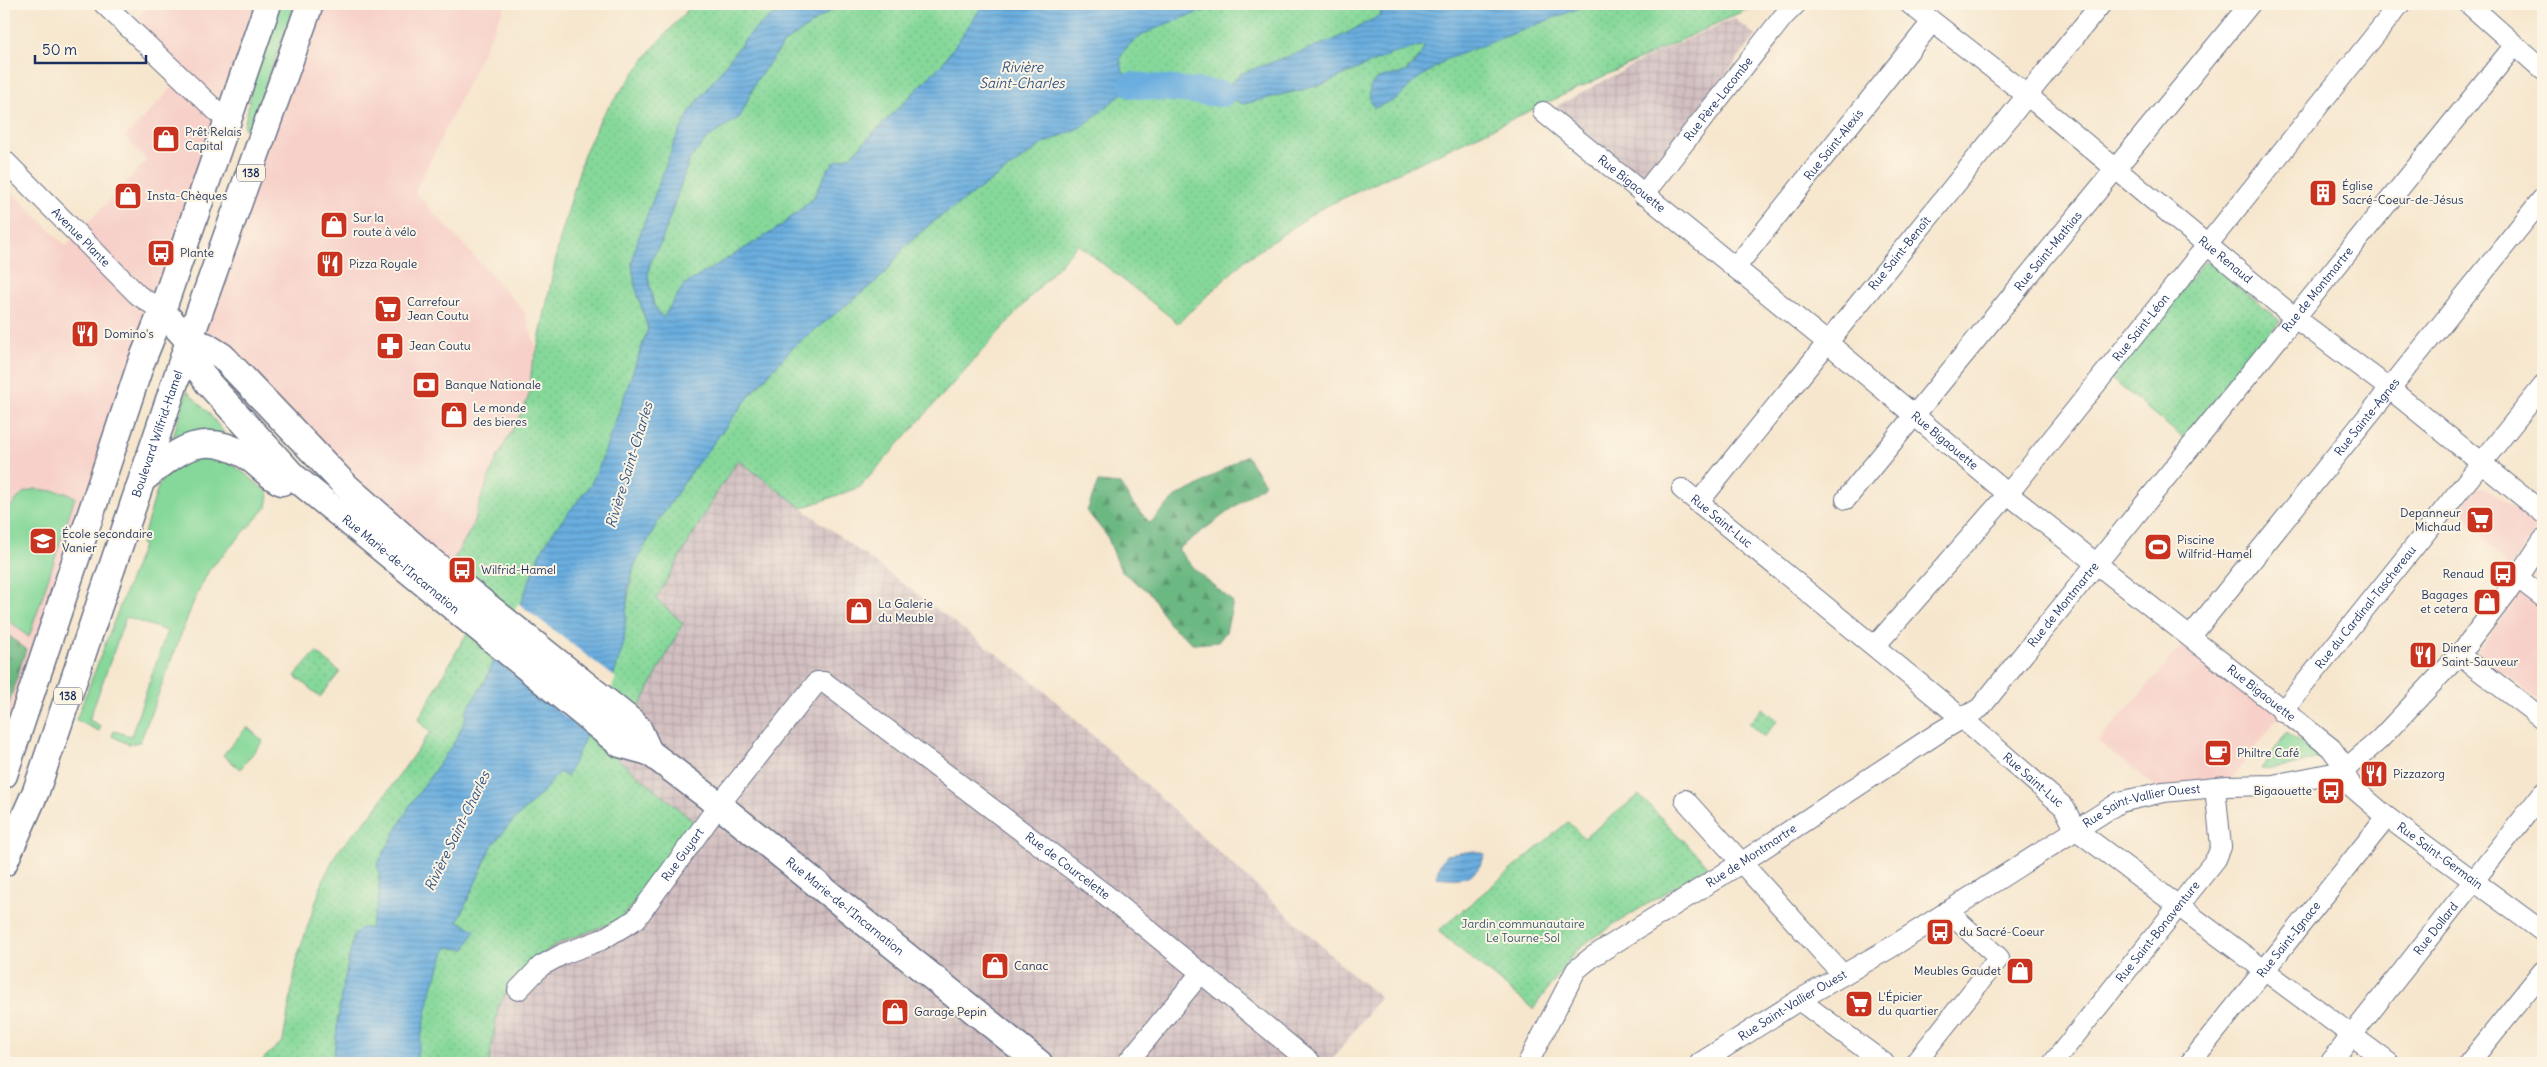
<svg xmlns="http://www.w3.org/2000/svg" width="2547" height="1067" font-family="Delius,sans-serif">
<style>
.built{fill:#f7d1c9}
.industrial{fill:url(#industrial-grid)}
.grass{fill:#86d89a;stroke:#50847c}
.forest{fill:url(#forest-firs);stroke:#447470}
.park{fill:url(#park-dots);stroke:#50847c}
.water{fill:url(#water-rules);stroke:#426e9e}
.pier{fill:#f6e6cd}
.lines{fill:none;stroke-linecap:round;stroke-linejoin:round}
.river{stroke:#6aaedf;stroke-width:26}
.minor-casing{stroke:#686f85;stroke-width:22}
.major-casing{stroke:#686f85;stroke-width:29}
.minor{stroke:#fff;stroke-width:20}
.major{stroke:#fff;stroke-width:26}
.labels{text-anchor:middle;stroke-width:4;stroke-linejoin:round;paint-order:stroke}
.shield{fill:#fcf5e5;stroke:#5e6a86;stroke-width:1}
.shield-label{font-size:11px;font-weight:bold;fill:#1b2f5e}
.street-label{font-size:12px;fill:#1b2f5e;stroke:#fcf5e5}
.poi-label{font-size:12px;fill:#1b2f5e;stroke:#fcf5e5;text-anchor:start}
.park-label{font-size:12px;fill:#36596d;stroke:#fcf5e5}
.water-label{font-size:14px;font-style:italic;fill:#335585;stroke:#fcf5e5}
</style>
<defs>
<pattern id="industrial-grid" width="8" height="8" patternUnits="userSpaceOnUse" patternTransform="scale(1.25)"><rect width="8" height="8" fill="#d2bfc1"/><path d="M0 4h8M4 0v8" fill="none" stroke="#b4a4a8"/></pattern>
<pattern id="forest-firs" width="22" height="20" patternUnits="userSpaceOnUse" patternTransform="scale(1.25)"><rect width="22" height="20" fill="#6cb882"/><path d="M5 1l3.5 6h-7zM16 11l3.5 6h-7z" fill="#58966e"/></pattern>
<pattern id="park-dots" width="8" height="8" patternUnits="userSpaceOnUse" patternTransform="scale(1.25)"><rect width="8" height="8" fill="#86d89a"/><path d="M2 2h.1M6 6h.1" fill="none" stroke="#73ba87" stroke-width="1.8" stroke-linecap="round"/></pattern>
<pattern id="water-rules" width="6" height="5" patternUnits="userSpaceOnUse" patternTransform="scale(1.25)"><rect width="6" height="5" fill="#6aaedf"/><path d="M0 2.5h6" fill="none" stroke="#568eb8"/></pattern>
</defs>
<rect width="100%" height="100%" fill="#fcf5e5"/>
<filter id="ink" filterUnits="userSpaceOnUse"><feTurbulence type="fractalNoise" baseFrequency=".02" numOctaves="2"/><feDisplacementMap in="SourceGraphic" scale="10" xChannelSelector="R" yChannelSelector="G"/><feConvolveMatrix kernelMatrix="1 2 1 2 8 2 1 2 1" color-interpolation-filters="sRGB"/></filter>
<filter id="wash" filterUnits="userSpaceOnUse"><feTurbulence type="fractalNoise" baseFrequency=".0096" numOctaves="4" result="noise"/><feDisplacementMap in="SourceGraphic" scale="20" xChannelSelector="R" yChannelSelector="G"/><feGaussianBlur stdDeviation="1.12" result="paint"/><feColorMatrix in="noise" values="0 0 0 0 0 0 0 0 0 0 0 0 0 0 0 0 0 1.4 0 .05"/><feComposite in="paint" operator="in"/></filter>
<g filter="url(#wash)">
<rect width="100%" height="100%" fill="#f6e6cd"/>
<g class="built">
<path d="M151 4H268L4 775V184L66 246 147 160 125 137 181 79 128 27Z"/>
<path d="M310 4H506L415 192 524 311 537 351 532 365 529 395 525 406 497 458 480 501 472 527 446 573 189 341Z"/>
<path d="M2486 487 2535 524 2536 529 2509 569 2461 509 2476 488Z"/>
<path d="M2519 593H2523L2543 608V704L2478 655V652Z"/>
<path d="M2191 636 2282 712 2227 786 2163 792 2098 742Z"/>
<path d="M1738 1052 1750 1063H1721Z"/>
</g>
<g class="industrial">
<path d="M1734 18 1756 36 1644 178H1641L1557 110V106L1654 54Z"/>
<path d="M749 457 802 508 1038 685 1355 977 1380 997 1332 1060 1335 1063H489L498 1007 514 979 536 958 559 943 597 929 695 822 613 756 683 624 655 599 732 467 739 458Z"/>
</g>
<g class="grass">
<path d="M279 4H295L249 130 244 128 256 68Z"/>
<path d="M187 391 207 411 233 444H176L172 440Z"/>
<path d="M198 456C229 456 247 475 269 494L267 507 209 570 193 603 140 742 128 744 112 736 114 731 131 736 167 631 126 617 89 720 101 726 99 731 76 720 143 546 141 543 158 487 164 477 173 468Z"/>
<path d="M35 489 64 492 75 497 29 637 4 617V513L24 492Z"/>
<path d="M247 727 263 741 240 769 223 755Z"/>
<path d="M2287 732 2319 758 2287 767 2261 769Z"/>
</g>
<g class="forest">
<path d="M1246 455 1265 484 1178 549 1194 569 1233 602 1226 632 1218 642 1194 644 1169 624 1151 594 1121 571 1107 536 1087 511 1098 482 1120 484 1133 504 1150 523 1176 496 1194 488Z"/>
<path d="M4 632 26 649 4 719Z"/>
</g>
<g class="park">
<path d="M693 4H790L762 23 746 38 691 110 675 141 636 245 632 263 635 285 648 329 601 462 590 486 555 529 540 553 523 598 484 683 466 711V718L456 740 411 804 379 872V902L370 929 354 935 341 996 333 1063H262L264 1058 283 1041 298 955 324 878 337 852 373 812 430 732 418 720 473 622 446 573 472 527 480 501 497 458 525 406 529 395 532 365 537 351 559 243 584 154 602 116 653 48Z"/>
<path d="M845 4H984L942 64 851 156 836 161 828 169 813 198 780 227 684 285 663 318 654 306 648 277 650 263 662 240 689 160 709 137 740 117 756 81 784 43 833 9Z"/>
<path d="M1225 4H1368L1381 8V15L1334 40 1292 56 1222 94 1244 104 1321 85 1389 55 1424 45 1423 53 1404 73 1379 78 1398 98 1416 80 1447 59 1590 4H1758L1320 209 1245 260 1178 323 1078 244 860 487 802 508 738 460 716 494 656 599 683 623 614 756 695 822 638 899 619 920 559 943 536 958 514 979 498 1007 489 1063H415L432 986 447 946 474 930 458 921 492 846 507 827 542 793 559 771 567 777 627 603 634 566 660 518 694 468 751 394 792 348 884 275 904 247 930 224 1043 144 1083 126 1132 85C1128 79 1122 71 1120 64 1114 33 1203 12 1225 4Z"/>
<path d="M2206 260 2280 321 2183 438 2109 377Z"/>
<path d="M316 652 340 672 320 697 295 676Z"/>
<path d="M1762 708 1777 721 1764 737 1749 724Z"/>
<path d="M1639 795 1708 866 1591 939 1575 952 1533 1009 1438 931 1568 822 1584 838Z"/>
</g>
<g class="water">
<path d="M790 4H845L833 9 784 43 756 81 740 117 709 137 689 160 662 240 650 263 648 277 654 306 663 318 684 285 780 227 813 199 828 169 836 161 851 156 942 64 984 4H1225C1203 12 1113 34 1121 65 1122 71 1129 79 1132 85L1083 126 1043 144 930 224 904 247 884 275 792 348 751 394 694 468 660 518 634 566 628 588 624 643 613 677 567 777 559 772 542 793 507 827 492 846 458 921 475 930 465 950 447 947 432 987 415 1063H333L341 996 354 935 361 928H370C377 908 384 886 377 865L411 804 456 740 466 718V711L484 683 523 598 540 553 555 529 590 486 601 462 648 329 635 285 632 263 636 245 675 141 691 110 746 38 762 23Z"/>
<path d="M1368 4H1590L1447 59 1416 80 1398 98 1374 108C1368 97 1366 84 1380 78 1387 74 1396 77 1403 73 1412 69 1423 54 1424 45L1389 55 1321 85 1243 104 1222 94 1230 83 1242 73 1334 40 1381 15V8Z"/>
<path d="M1474 851 1485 854C1476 882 1461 879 1436 877L1440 864 1446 855Z"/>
</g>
<path class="pier" d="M518 603 616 678 589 736 493 657Z"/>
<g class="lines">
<path class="river" d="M1132 85 1222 94"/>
</g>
</g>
<g filter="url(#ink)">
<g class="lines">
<defs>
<g id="minor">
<path d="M104 4 228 122"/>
<path id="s1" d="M1910 4 2028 96 2294 317 2390 389 2543 513"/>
<path d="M2469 4 2543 70"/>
<path id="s2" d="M1543 112 1828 343 2008 494 2331 748 2339 759 2343 771 2352 787 2387 817 2543 932"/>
<path id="s3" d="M4 160 138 295 162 311"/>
<path id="s4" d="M1643 195 1783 17 1796 4"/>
<path id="s5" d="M1735 268 1932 22"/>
<path id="s6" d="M1682 489 1964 720 2064 807 2075 829 2389 1063"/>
<path id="s7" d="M1846 499 2250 4"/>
<path id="s8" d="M1698 503 2101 4"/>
<path d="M2518 578 2543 597"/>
<path id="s9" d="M2191 636 2543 198"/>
<path id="s10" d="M1875 646 2008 494 2400 4"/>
<path d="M2459 655 2543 719"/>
<path id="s11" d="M2282 712 2543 386"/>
<path d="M1685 800 1843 975"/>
<path id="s12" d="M518 990 541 966 563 954 601 940 636 919 719 805 817 682H824L1106 895 1311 1063"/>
<path d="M1799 1000 1884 1063"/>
<path d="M1127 1063 1200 974"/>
<path id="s13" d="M1528 1063 1576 970 1592 957 1741 863 1941 731 1980 708 2515 45"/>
<path id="s14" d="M1700 1063 1799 1000 1890 948 2120 802 2163 792 2227 786 2273 785 2343 771 2379 740 2459 655 2518 578 2543 540"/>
<path d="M1915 1063 1999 958 1947 911"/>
<path id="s15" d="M2053 1063 2216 859 2221 847 2215 787"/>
<path id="s16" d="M2190 1063 2387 817"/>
<path id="s17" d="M2330 1063 2543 793"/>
<path d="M2469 1063 2543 971"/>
</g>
<g id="major">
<path id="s18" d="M162 311 189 341 200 371 208 383 293 476 620 744 649 752 719 805 1039 1063"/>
<path d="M189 341 206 346 222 356 346 486 432 562 631 721 638 728 649 752"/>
<path d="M143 479C177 452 200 429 245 455 258 462 268 477 282 482"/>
<path d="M4 775 141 363 162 311 268 4"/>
<path id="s19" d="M4 863 36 791 189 341 310 4"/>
</g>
</defs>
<use href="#minor" class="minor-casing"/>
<use href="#major" class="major-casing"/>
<use href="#minor" class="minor"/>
<use href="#major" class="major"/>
</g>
</g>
<defs>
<symbol id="shop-square" viewBox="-11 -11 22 22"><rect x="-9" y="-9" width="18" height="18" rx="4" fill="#c8321e" stroke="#fcf5e5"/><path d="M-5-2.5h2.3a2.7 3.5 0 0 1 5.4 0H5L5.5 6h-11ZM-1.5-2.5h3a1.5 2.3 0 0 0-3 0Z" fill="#fff"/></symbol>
<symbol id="building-square" viewBox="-11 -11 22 22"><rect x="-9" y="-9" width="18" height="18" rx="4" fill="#c8321e" stroke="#fcf5e5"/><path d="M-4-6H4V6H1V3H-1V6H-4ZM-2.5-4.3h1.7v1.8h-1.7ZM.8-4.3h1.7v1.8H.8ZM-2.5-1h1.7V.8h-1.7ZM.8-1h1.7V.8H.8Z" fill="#fff"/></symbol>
<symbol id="bus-square" viewBox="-11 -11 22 22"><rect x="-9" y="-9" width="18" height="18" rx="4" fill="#c8321e" stroke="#fcf5e5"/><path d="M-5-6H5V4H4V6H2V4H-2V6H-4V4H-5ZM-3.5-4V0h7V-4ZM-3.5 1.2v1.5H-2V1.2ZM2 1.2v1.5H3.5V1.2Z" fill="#fff"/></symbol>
<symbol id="restaurant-square" viewBox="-11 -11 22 22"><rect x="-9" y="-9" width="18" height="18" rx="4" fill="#c8321e" stroke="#fcf5e5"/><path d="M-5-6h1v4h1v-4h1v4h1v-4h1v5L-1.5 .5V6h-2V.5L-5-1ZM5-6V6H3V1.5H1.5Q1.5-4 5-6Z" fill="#fff"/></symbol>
<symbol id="supermarket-square" viewBox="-11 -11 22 22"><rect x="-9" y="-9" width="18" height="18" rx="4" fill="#c8321e" stroke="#fcf5e5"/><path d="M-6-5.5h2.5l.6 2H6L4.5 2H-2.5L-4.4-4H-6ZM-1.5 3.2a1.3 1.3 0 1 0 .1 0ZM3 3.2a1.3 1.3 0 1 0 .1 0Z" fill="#fff"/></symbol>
<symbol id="pharmacy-square" viewBox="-11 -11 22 22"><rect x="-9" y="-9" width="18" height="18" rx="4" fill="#c8321e" stroke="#fcf5e5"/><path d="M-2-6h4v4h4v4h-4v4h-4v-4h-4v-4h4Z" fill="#fff"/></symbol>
<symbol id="bank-square" viewBox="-11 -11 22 22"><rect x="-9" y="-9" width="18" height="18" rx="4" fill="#c8321e" stroke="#fcf5e5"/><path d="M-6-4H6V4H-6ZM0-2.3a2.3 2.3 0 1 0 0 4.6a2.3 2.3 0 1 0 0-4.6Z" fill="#fff"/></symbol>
<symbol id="school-square" viewBox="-11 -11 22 22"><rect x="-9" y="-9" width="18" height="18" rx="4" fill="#c8321e" stroke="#fcf5e5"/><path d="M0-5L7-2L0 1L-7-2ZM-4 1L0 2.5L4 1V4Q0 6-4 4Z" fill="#fff"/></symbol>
<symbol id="stadium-square" viewBox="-11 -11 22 22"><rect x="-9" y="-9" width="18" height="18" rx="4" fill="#c8321e" stroke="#fcf5e5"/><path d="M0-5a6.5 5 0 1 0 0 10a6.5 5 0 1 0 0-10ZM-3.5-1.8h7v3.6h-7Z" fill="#fff"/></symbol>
<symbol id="cafe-square" viewBox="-11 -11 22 22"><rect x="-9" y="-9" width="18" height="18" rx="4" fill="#c8321e" stroke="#fcf5e5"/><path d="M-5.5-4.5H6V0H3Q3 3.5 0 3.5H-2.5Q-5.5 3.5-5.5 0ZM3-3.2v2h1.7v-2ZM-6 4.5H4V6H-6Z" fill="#fff"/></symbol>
</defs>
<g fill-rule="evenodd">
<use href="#shop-square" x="150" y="123" width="32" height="32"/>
<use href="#building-square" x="2307" y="177" width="32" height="32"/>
<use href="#shop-square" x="112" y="180" width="32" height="32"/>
<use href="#shop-square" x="318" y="209" width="32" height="32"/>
<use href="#bus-square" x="145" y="237" width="32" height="32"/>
<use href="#restaurant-square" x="314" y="248" width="32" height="32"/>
<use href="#supermarket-square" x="372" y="293" width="32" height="32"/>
<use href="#restaurant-square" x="69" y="318" width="32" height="32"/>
<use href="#pharmacy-square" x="374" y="330" width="32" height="32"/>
<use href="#bank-square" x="410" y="369" width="32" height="32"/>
<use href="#shop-square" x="438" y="399" width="32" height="32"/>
<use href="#supermarket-square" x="2464" y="504" width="32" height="32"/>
<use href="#school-square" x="27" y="525" width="32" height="32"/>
<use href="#stadium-square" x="2142" y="531" width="32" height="32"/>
<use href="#bus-square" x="446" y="554" width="32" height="32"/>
<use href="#bus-square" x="2487" y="558" width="32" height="32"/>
<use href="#shop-square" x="2471" y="586" width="32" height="32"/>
<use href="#shop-square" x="843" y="595" width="32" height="32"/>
<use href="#restaurant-square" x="2407" y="639" width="32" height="32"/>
<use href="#cafe-square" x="2202" y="737" width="32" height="32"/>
<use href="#restaurant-square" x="2358" y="758" width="32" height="32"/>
<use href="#bus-square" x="2315" y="775" width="32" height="32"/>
<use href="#bus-square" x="1924" y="916" width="32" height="32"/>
<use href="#shop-square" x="979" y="950" width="32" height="32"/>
<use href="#shop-square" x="2004" y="955" width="32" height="32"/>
<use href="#supermarket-square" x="1843" y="988" width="32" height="32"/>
<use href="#shop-square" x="879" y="996" width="32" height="32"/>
</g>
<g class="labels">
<g class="shield">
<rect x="237" y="164.5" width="28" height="17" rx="4"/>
<rect x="54" y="687.5" width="28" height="17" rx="4"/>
</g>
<g class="shield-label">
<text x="251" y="177">138</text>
<text x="68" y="700">138</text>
</g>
<g class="street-label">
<text dy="4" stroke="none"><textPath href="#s4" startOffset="122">Rue Père-Lacombe</textPath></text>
<text dy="4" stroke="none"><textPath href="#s5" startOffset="158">Rue Saint-Alexis</textPath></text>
<text dy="4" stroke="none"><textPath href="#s2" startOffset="114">Rue Bigaouette</textPath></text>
<text dy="4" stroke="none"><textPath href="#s3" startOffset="109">Avenue Plante</textPath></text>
<text dy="4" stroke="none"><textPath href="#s7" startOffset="320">Rue Saint-Mathias</textPath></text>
<text dy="4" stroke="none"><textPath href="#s8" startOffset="321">Rue Saint-Benoît</textPath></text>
<text dy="4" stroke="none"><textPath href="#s1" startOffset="406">Rue Renaud</textPath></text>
<text dy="4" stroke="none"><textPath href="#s13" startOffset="1124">Rue de Montmartre</textPath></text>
<text dy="4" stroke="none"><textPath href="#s10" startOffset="415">Rue Saint-Léon</textPath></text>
<text dy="4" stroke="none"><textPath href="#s9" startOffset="281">Rue Sainte-Agnes</textPath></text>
<text dy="4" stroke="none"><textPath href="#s19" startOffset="456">Boulevard Wilfrid-Hamel</textPath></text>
<text dy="4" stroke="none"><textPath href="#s2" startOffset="519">Rue Bigaouette</textPath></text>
<text dy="4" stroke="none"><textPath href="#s6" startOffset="51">Rue Saint-Luc</textPath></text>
<text dy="4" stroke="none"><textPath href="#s18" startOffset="352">Rue Marie-de-l'Incarnation</textPath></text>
<text dy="4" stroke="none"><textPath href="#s13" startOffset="719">Rue de Montmartre</textPath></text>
<text dy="4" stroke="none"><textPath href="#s11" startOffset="134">Rue du Cardinal-Taschereau</textPath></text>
<text dy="4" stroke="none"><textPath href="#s2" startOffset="924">Rue Bigaouette</textPath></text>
<text dy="4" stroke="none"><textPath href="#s6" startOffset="456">Rue Saint-Luc</textPath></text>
<text dy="4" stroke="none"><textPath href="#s14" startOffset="514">Rue Saint-Vallier Ouest</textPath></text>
<text dy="4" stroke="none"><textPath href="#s12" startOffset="219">Rue Guyart</textPath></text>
<text dy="4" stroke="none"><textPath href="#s13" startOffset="314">Rue de Montmartre</textPath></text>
<text dy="4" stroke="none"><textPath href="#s2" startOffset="1169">Rue Saint-Germain</textPath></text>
<text dy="4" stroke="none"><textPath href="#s12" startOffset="750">Rue de Courcelette</textPath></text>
<text dy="4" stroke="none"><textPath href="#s18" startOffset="915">Rue Marie-de-l'Incarnation</textPath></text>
<text dy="4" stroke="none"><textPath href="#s17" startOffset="171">Rue Dollard</textPath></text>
<text dy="4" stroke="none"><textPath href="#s15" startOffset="168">Rue Saint-Bonaventure</textPath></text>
<text dy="4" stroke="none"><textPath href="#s16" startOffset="158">Rue Saint-Ignace</textPath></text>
<text dy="4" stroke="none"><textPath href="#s14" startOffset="109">Rue Saint-Vallier Ouest</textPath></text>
</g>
<g class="poi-label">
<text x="185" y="136">Prêt Relais<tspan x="185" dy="14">Capital</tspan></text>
<text x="2342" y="190">Église<tspan x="2342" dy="14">Sacré-Coeur-de-Jésus</tspan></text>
<text x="147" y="200">Insta-Chèques</text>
<text x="353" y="222">Sur la<tspan x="353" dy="14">route à vélo</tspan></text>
<text x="180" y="257">Plante</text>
<text x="349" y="268">Pizza Royale</text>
<text x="407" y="306">Carrefour<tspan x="407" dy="14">Jean Coutu</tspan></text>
<text x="104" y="338">Domino's</text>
<text x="409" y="350">Jean Coutu</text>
<text x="445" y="389">Banque Nationale</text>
<text x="473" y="412">Le monde<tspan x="473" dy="14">des bieres</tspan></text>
<text x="2461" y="517" text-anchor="end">Depanneur<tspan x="2461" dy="14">Michaud</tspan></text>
<text x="62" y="538">École secondaire<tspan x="62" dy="14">Vanier</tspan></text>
<text x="2177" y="544">Piscine<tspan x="2177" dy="14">Wilfrid-Hamel</tspan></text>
<text x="481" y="574">Wilfrid-Hamel</text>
<text x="2484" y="578" text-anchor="end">Renaud</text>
<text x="2468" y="599" text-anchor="end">Bagages<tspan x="2468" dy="14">et cetera</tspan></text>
<text x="878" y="608">La Galerie<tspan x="878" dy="14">du Meuble</tspan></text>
<text x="2442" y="652">Diner<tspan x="2442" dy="14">Saint-Sauveur</tspan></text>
<text x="2237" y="757">Philtre Café</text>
<text x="2393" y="778">Pizzazorg</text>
<text x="2312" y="795" text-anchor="end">Bigaouette</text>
<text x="1959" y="936">du Sacré-Coeur</text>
<text x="1014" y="970">Canac</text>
<text x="2001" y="975" text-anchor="end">Meubles Gaudet</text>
<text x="1878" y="1001">L'Épicier<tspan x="1878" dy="14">du quartier</tspan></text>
<text x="914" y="1016">Garage Pepin</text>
</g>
<g class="park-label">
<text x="1523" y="928">Jardin communautaire<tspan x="1523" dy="14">Le Tourne-Sol</tspan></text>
</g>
<g class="water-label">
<text x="1022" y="72">Rivière<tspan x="1022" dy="16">Saint-Charles</tspan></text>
<text transform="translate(629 465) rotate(-73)" y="5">Rivière Saint-Charles</text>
<text transform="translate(457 831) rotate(-64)" y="5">Rivière Saint-Charles</text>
</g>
</g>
<rect width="2547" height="1067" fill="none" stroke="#fcf5e5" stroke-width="20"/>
<path d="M35 55v8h111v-8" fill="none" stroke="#1b2f5e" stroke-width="2.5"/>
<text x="42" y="55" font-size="15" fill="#1b2f5e" stroke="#fcf5e5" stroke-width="4" paint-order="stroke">50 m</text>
</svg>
